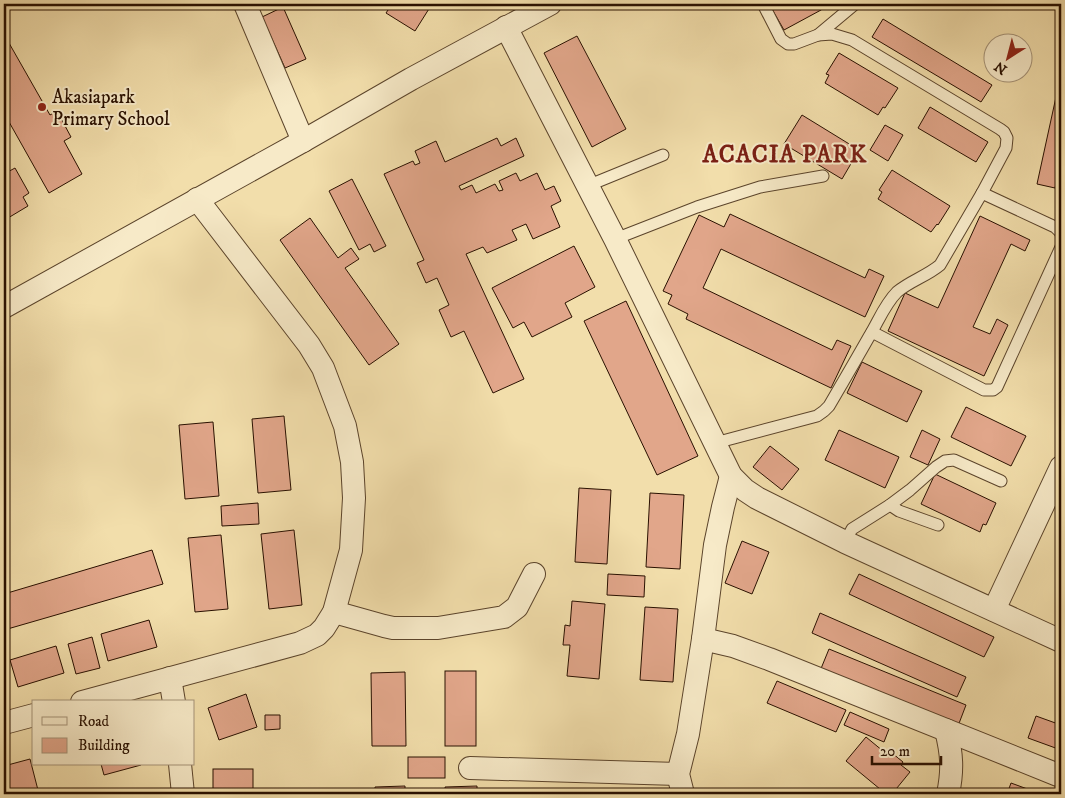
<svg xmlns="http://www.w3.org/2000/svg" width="1065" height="798" font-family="'IM FELL DW Pica',serif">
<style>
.building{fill:#e1a68a;stroke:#291000}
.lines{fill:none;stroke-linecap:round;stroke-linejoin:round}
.service-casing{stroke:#5b442b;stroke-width:13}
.minor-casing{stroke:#5b442b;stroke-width:24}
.path{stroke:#291000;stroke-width:3;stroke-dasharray:4 2.5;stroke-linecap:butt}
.service{stroke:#f7eac8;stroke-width:11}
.minor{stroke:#f7eac8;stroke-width:22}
.poi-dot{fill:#8f2418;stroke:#f7eac8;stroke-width:2}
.labels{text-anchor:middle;stroke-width:4;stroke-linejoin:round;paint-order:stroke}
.poi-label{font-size:19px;fill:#291000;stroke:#f7eac8;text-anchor:start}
.district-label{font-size:24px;font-weight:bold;letter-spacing:1px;fill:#7a1f14;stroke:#f7eac8}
</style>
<rect width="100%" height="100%" fill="#f2deab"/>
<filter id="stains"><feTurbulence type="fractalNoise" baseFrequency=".004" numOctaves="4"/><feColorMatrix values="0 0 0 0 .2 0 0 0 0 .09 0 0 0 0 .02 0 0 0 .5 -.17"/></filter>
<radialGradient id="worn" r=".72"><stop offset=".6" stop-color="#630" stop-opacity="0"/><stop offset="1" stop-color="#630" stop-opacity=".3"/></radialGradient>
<g class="building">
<path d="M392 4H432L415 31 386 13Z"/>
<path d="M769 4H829L821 10 784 30Z"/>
<path d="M283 7 306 59 285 68 262 17Z"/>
<path d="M883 19 992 85 981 102 872 37Z"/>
<path d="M5 36 50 115 57 111 71 137 64 141 82 174 49 193 4 113V37Z"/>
<path d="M577 36 626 129 592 147 544 53Z"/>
<path d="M839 53 898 88 885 108 883 107 878 115 825 83 829 75 826 74Z"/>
<path d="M1061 74V161L1055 188 1037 184Z"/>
<path d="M930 107 988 142 976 162 918 128Z"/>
<path d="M802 115 859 150 842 179 784 144Z"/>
<path d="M885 125 903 135 888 161 870 150Z"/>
<path d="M497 138 501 146 516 138 524 156 459 186 461 190 472 185 476 193 495 184 499 191 503 190 499 181 516 173 520 181 537 173 545 190 554 186 561 201 551 206 560 227 533 239 526 224 512 230 517 240 487 253 483 247 466 254 524 379 493 393 464 331 451 337 439 310 449 305 437 278 426 283 417 263 424 260 384 174 413 161 415 165 420 163 415 151 436 141 445 162Z"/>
<path d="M15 168 29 193 23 197 28 206 8 218 4 211V174Z"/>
<path d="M892 170 950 206 938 225 937 224 931 232 878 199 882 192 879 190Z"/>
<path d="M352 179 386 246 374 252 370 244 359 250 329 191Z"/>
<path d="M730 214 865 278 869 269 884 276 865 317 721 249 703 288 832 350 837 340 851 346 831 388 686 319 688 314 668 304 672 295 663 291 699 215 724 227Z"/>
<path d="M980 216 1030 240 1025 251 1011 244 973 327 990 334 997 319 1008 325 984 376 888 331 905 293 938 308Z"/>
<path d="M310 218 338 258 351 248 359 259 345 268 399 344 369 365 280 240Z"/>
<path d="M574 246 595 287 565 303 572 317 532 337 524 322 513 328 492 288Z"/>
<path d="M626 301 698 456 657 475 584 321Z"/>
<path d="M862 362 922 391 907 422 847 393Z"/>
<path d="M966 407 1026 436 1011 466 951 437Z"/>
<path d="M284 416 291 490 258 493 252 419Z"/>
<path d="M213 422 219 496 185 499 179 425Z"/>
<path d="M839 430 899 457 885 488 825 460Z"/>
<path d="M922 430 940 439 928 465 910 457Z"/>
<path d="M770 446 799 469 782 490 753 467Z"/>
<path d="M935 474 996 503 986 525 983 524 980 532 921 504Z"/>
<path d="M579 488 611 490 607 564 575 562Z"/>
<path d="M650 493 684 495 680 569 646 567Z"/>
<path d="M258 503 259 524 222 526 221 506Z"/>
<path d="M294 530 302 605 269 609 261 534Z"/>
<path d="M221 535 228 609 195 612 188 538Z"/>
<path d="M742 541 769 552 752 594 725 583Z"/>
<path d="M152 550 163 584 4 630V594Z"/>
<path d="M608 574 645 576 644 597 607 595Z"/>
<path d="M859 574 994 637 984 657 849 594Z"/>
<path d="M572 601 605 604 599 679 567 676 570 645H563L565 625 570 626Z"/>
<path d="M645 607 678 609 673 682 640 680Z"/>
<path d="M820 613 966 677 957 697 812 633Z"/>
<path d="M149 620 157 647 108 661 101 634Z"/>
<path d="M92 637 100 668 76 674 68 644Z"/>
<path d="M56 646 64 673 18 687 10 660Z"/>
<path d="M829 649 966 705 958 726 820 671Z"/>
<rect x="445" y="671" width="31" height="75"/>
<path d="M405 672 406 746H372L371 673Z"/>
<path d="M777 681 846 710 836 732 767 703Z"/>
<path d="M246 694 257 727 219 740 208 708Z"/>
<path d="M850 712 889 729 884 742 844 725Z"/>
<path d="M265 715H280V729L265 730Z"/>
<path d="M1036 716 1061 725V750L1028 738Z"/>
<path d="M866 737 889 756 892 753 903 762 901 765 910 772 892 794H886L846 761Z"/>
<rect x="408" y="757" width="37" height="21"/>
<path d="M30 759 39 794H6L4 786V766Z"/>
<path d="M101 764H140L141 765 104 775Z"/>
<rect x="213" y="769" width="40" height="25"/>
<path d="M1011 783 1041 794H1007Z"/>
<path d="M405 786V794H375V787Z"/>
<path d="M477 786V794H446L445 787Z"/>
<path d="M568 790 617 791V794H568Z"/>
<path d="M149 791 150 794H116Z"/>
</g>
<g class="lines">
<defs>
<g id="service">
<path d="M818 35 855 4"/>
<path d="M587 186 663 155"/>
<path d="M982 193 1055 227 1060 232 1061 234"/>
<path d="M615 239 697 207 760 187 823 176"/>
<path d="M872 332 984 390H993L997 387 1061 247"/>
<path d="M715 443 817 416 824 411 829 406C843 382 857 358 870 335 879 320 885 304 897 292 910 281 927 276 940 265L982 193 1006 148 1007 138 1004 132 1000 129 852 40 832 34 818 35 794 44H788L781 39 763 4"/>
<path d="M890 505 899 511 938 525"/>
<path d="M845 542 852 529 890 505 910 490 936 467 945 461 954 460 1001 481"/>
</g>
<g id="minor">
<path d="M245 4 303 141"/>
<path d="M506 27 615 239 731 476 745 490 757 498 845 542 1061 641"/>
<path d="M4 307 303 141 411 79 550 4"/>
<path d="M994 610 1061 467"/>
<path d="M334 612 384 626 393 628H438L504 617 517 607 534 574"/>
<path d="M703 639 733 646 769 659 1058 775"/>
<path d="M170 678 174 702"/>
<path d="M82 702 300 643 317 635 324 628 334 612 351 550 354 498 352 462 345 426 323 368 309 345 197 199"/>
<path d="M4 723 34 715"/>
<path d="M946 730C952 754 953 770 948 794"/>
<path d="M180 764 183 794"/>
<path d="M470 768 678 774"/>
<path d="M683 794 678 774 688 734 703 639 715 545 723 507 731 476"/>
</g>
</defs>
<use href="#service" class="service-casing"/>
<use href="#minor" class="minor-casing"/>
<path class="path" d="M1057 209 1060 206 1061 200"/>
<use href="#service" class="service"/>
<use href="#minor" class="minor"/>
</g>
<circle class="poi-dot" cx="42" cy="107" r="5"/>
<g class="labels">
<g class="poi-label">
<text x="52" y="103">Akasiapark<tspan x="52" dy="22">Primary School</tspan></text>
</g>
<g class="district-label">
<text x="785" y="162">ACACIA PARK</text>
</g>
</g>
<rect width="1065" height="798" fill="none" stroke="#f2deab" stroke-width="20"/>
<rect x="5" y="5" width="1055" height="788" fill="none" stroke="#291000" stroke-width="2.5"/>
<rect x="10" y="10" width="1045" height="778" fill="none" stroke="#291000"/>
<rect x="32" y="700" width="162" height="65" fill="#f7eac8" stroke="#a59378"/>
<rect x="42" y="717" width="25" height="8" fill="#f7eac8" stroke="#a59378"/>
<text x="78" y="726" font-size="15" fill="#291000">Road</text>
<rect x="42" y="738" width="25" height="15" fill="#e1a68a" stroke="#a59378"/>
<text x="78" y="750" font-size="15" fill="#291000">Building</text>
<g transform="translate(1008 58) rotate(216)"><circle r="24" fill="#f7eac8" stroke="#a59378"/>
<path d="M0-4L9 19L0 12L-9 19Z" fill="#8f2418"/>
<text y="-8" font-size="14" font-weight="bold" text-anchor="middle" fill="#291000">N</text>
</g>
<path d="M872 756v8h69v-8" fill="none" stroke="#291000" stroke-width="2.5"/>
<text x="880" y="756" font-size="15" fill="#291000" stroke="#f7eac8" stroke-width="4" paint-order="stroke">20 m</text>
<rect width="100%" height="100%" filter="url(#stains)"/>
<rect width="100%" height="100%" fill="url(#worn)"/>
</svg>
